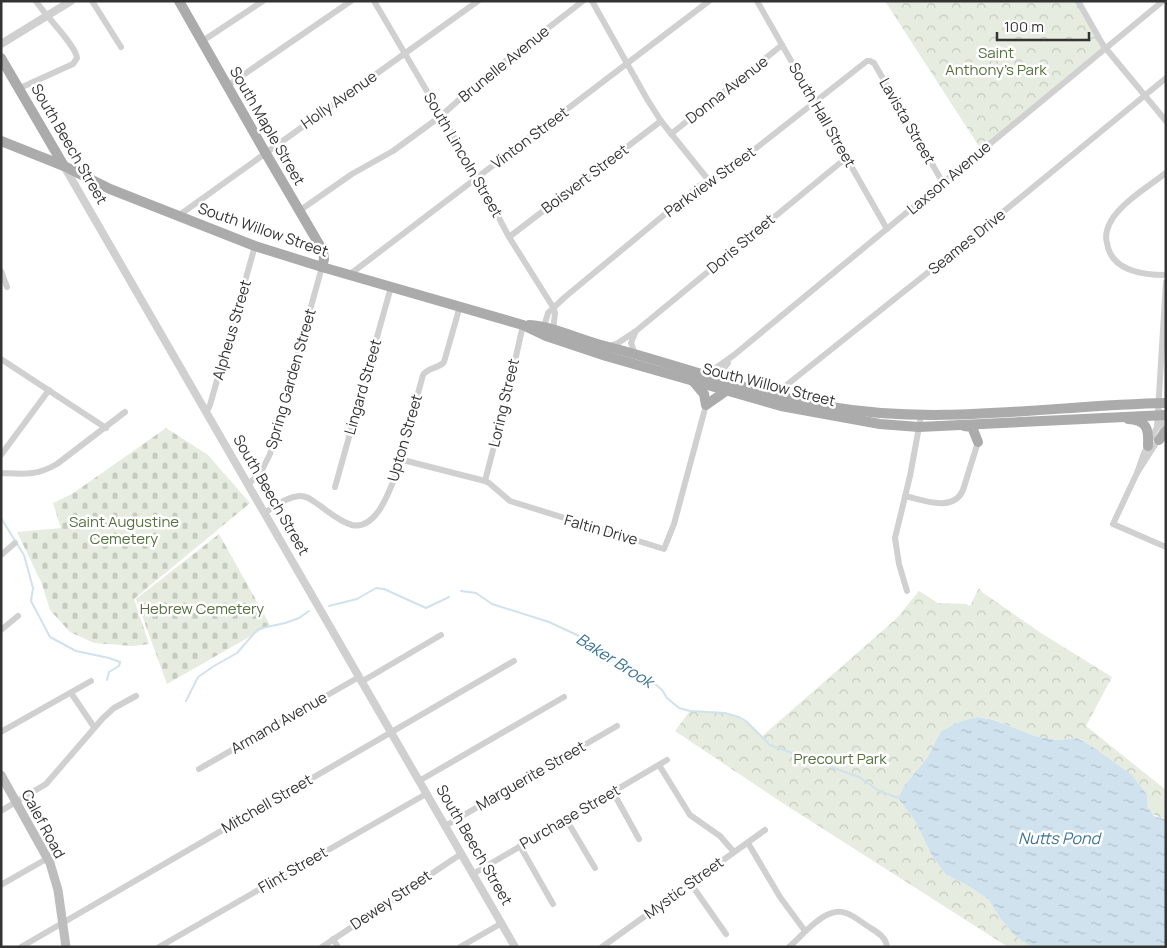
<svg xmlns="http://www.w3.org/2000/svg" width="1167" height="948" font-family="Manrope,sans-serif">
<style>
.cemetery{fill:url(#cemetery-stones)}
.park{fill:url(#park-crowns)}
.water{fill:url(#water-ripples)}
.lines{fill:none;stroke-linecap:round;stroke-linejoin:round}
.stream{stroke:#cfe2ee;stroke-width:2}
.minor{stroke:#d0d0d0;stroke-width:6}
.tertiary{stroke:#d0d0d0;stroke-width:8}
.secondary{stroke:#bdbdbd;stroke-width:9}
.primary{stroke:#ababab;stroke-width:10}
.labels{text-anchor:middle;stroke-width:5;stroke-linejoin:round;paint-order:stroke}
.park-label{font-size:15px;fill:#56703f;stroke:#fff}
.street-label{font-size:15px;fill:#333;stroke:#fff}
.water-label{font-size:16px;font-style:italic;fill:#3f7597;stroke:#fff}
</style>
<defs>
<pattern id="cemetery-stones" width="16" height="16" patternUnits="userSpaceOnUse" patternTransform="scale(1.25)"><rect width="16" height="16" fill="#e6ecdf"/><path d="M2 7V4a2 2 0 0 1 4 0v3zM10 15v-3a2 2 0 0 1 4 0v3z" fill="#c6cbc0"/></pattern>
<pattern id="park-crowns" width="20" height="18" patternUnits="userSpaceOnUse" patternTransform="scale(1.25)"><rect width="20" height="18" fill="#e6ecdf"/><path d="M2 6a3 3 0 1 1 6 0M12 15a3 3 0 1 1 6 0" fill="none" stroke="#c6cbc0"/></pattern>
<pattern id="water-ripples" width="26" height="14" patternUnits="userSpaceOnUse" patternTransform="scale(1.25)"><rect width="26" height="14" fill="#cfe2ee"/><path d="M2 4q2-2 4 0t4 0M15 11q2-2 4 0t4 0" fill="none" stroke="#b2c2cd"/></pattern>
</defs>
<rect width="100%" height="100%" fill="#fff"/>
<g class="cemetery">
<path d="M166 428 208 455 250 503 134 599 149 644 132 646 94 643 70 632 50 610 42 584 17 532 61 528 53 503 72 494Z"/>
<path d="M219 534 270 625 167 684 136 599Z"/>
</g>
<g class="park">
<path d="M885 1H1078L1106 49 982 151Z"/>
<path d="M979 588 982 592 1041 633 1112 677 1086 726 1166 790V820C1150 814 1148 812 1147 795L1106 757 1090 745 1078 738 1057 740 1035 736 995 720 978 717 961 721 941 731 927 758 904 786 898 798 915 821 932 856 946 875 965 884 988 899 1000 918 1014 935 1031 947H1008L781 802 675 731 690 711C707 712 730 710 744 720 751 724 755 732 761 737L897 618 919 591 938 603 966 604 970 606Z"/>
</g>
<path class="water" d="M978 717 994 720 1035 736 1057 740 1077 738 1090 745 1132 775 1147 795 1148 807 1154 816 1166 820V947H1031L1014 935 1000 918 988 899 965 884 946 875 932 856 915 821 898 798 904 786 927 758 941 731 961 721Z"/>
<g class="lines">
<g class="stream">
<path d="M1 518 24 555 33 588 31 601 50 637 76 651 109 658 120 662 119 666 109 672 107 680"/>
<path d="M461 591 476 593 492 604 549 622 579 636 654 683 662 690 667 698 679 708 690 711 725 713 739 717 746 721 770 745 845 772 859 777 879 791 899 798"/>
<path d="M329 606 357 599 376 588 384 589 426 608 449 597"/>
<path d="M186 701 198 677 214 666 237 653 258 629 285 623 299 618 309 611"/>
</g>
<g class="minor">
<path d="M92 1 121 47"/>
<path d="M374 1 478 178 509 237 553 307 555 313 553 331"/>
<path d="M592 1 647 99 661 121 710 182"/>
<path d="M757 1 887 229"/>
<path d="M1078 1 1103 45 1166 121"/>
<path d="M201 42 263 1"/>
<path d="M227 86 351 1"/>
<path d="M20 88 73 64 77 58C76 45 45 16 36 1"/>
<path d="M671 134 782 45"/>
<path d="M1166 173C1149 186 1121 203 1111 221 1107 228 1105 236 1107 243 1111 271 1143 275 1166 275"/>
<path d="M299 211 352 174 393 151 441 116 481 80 583 1"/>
<path d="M178 216 478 1"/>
<path d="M509 237 661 121"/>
<path d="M1 271 7 287"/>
<path d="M349 275 709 1"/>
<path d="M543 330 548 313 565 297 699 186 722 175 867 61H870L874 63 943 183"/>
<path d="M635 333 631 343 635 354"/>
<path d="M609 346 618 343 636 331 846 158"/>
<path d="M1 359 106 428"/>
<path d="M704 373 713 370 734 355 1163 1"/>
<path d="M714 381 728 363"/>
<path d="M774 395 975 235 1166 78"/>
<path d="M1161 412 1163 427 1160 437 1137 473 1113 524 1166 547"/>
<path d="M206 413 210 405 255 246"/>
<path d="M1 455 49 390"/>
<path d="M399 459 485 481 489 483 510 501 664 549 674 524 706 405"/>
<path d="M1 473C25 474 36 476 57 464L125 412"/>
<path d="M1137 473 1144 453 1157 427 1166 282"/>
<path d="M485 481 508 392 523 325"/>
<path d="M248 485 262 470 270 454 322 267"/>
<path d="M335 487 391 287"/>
<path d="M905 496C924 500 953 513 963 490L978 442"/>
<path d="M264 513C275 507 286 497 299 496 307 495 313 501 319 505 329 512 340 522 352 525 376 530 388 494 395 477L423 375C428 367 438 369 444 362L460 306"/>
<path d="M1 555 15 543"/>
<path d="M907 591 899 564 895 538 910 476 921 416"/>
<path d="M1 630 18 616"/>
<path d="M361 682 441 635"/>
<path d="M71 693 94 727"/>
<path d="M1 732 91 681"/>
<path d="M659 765 690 815 720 836 734 852"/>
<path d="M199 769 359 677"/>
<path d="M419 781 564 697"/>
<path d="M613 792 639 839"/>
<path d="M1 811 46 784 103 718 114 708 136 696"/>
<path d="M566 819 595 868"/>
<path d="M445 826 617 726"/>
<path d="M748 843 780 897 805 931"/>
<path d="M520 846 553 904"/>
<path d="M473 874 667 760"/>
<path d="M691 884 726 934"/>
<path d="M1 885 48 858"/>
<path d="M333 939 338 947"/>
<path d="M21 947 514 661"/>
<path d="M159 947 426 794"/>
<path d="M322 947 461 854"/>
<path d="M460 947 502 923"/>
<path d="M602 947 765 830"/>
<path d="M789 947C803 935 826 905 846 913 855 916 862 923 869 927 877 932 886 937 887 947"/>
</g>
<g class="tertiary">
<path d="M1 44 71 1"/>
<path d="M64 166 515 947"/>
</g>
<path class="secondary" d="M1 775 50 863 58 890 66 947"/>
<g class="primary">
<path d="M179 1 265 152 323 251 324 259 322 267"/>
<path d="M1 58 64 166"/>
<path d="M1 141 64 166 110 189 255 246 322 267 523 325 546 336 606 356 781 406 880 424 919 427 1166 415"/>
<path d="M529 325C556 327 579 340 605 346 680 365 754 394 831 407 942 426 1054 405 1166 403"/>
<path d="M693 381 704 394 706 405 726 391"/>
<path d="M1128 419C1147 420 1149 429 1148 446"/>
<path d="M964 426 972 427 978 442"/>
<path d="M1159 440 1166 431"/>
</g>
</g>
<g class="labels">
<g class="park-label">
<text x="996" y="58">Saint<tspan x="996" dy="17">Anthony's Park</tspan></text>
<text x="124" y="527">Saint Augustine<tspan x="124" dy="17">Cemetery</tspan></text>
<text x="202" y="614">Hebrew Cemetery</text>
<text x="840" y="764">Precourt Park</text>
</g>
<g class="street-label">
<text transform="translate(504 64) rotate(-39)" y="5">Brunelle Avenue</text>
<text transform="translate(727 90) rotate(-38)" y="5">Donna Avenue</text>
<text transform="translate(339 100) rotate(-35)" y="5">Holly Avenue</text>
<text transform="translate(822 115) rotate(60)" y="5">South Hall Street</text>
<text transform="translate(907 121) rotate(60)" y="5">Lavista Street</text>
<text transform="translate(267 126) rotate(60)" y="5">South Maple Street</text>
<text transform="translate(530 138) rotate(-37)" y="5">Vinton Street</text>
<text transform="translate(69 144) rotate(60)" y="5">South Beech Street</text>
<text transform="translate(463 155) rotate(60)" y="5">South Lincoln Street</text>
<text transform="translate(949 178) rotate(-40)" y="5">Laxson Avenue</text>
<text transform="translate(585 179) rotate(-37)" y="5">Boisvert Street</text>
<text transform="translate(710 182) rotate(-36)" y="5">Parkview Street</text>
<text transform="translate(263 230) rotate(19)" y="5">South Willow Street</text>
<text transform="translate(967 242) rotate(-39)" y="5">Seames Drive</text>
<text transform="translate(741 244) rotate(-40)" y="5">Doris Street</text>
<text transform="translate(232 330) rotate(-74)" y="5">Alpheus Street</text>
<text transform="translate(291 379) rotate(-74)" y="5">Spring Garden Street</text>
<text transform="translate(769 385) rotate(14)" y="5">South Willow Street</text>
<text transform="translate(363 387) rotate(-74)" y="5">Lingard Street</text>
<text transform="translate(504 403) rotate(-77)" y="5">Loring Street</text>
<text transform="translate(405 438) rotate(-74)" y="5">Upton Street</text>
<text transform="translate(271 495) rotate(60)" y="5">South Beech Street</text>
<text transform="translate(601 530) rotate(16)" y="5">Faltin Drive</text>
<text transform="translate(279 723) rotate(-30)" y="5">Armand Avenue</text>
<text transform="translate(531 776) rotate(-30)" y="5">Marguerite Street</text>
<text transform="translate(267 804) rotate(-30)" y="5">Mitchell Street</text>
<text transform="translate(570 817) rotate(-30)" y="5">Purchase Street</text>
<text transform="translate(43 824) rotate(62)" y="5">Calef Road</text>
<text transform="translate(474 845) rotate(60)" y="5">South Beech Street</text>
<text transform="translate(293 870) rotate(-30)" y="5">Flint Street</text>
<text transform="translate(684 888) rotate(-36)" y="5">Mystic Street</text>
<text transform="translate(391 900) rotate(-34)" y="5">Dewey Street</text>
</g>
<g class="water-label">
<text transform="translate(615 660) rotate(32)" y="6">Baker Brook</text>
<text x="1059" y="844">Nutts Pond</text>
</g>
</g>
<rect width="1167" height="948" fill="none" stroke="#333333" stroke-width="5"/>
<path d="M997 32v8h92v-8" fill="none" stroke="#333333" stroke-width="2.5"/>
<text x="1004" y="32" font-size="15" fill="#333333" stroke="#ffffff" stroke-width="4" paint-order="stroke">100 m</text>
</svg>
